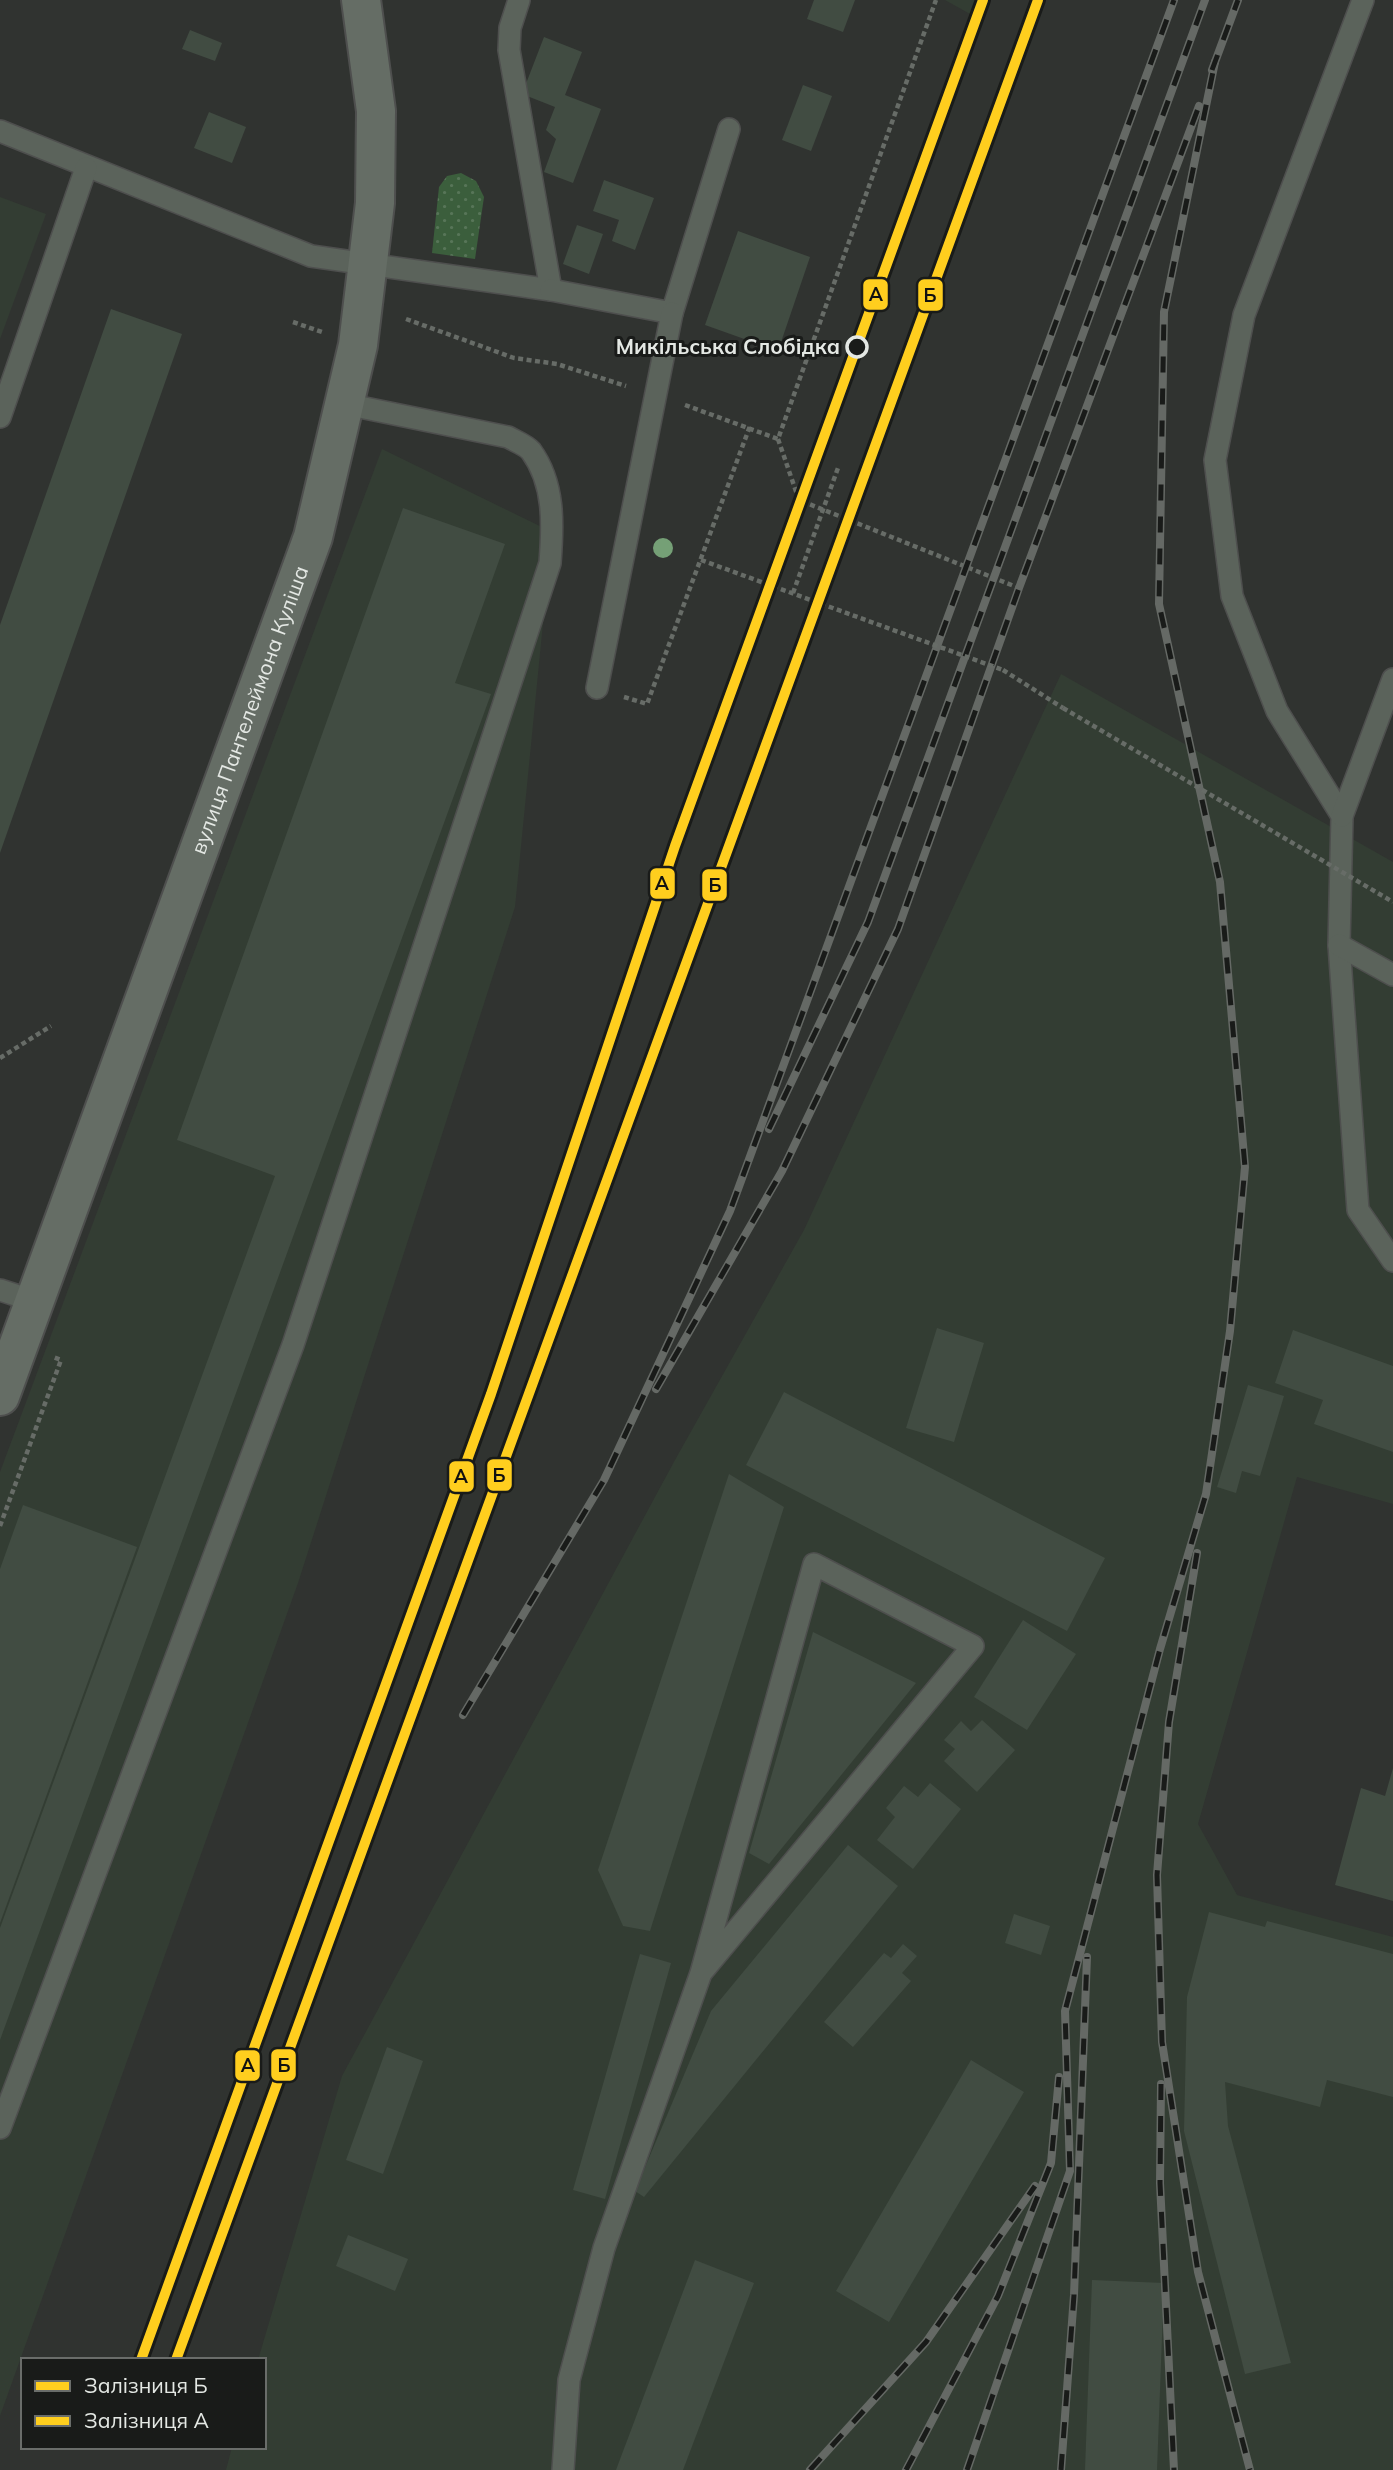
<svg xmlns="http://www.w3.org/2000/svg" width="1393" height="2470" font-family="Mulish,sans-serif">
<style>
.built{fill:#333d33}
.park{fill:url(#park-dots)}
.building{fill:#414c42}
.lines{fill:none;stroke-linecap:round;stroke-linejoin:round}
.lane-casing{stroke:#4e4f4e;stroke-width:24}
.secondary-casing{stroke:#4e4f4e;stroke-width:42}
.path{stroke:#676c67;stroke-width:4.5;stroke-dasharray:5 3.5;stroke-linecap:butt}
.lane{stroke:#5b635b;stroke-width:21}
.secondary{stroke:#656d65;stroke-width:38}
.rail-casing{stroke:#656965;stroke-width:8}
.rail{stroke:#191b19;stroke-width:5;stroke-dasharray:16;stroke-linecap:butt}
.path-bridge{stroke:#676c67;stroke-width:4.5;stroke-dasharray:5 3.5;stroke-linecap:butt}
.rail-1-casing{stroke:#191b19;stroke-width:16}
.rail-2-casing{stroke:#191b19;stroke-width:16}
.rail-1{stroke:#ffce1e;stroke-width:10}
.rail-2{stroke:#ffce1e;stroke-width:10}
.tree{fill:#75a076}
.stop-dot{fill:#191b19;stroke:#e4e8e4;stroke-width:3.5}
.labels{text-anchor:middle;stroke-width:6;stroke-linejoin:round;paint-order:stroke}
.stop-label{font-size:21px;font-weight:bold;fill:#e4e8e4;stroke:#191b19;text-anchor:end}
.street-label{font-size:21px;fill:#e4e8e4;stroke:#191b19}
.line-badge{stroke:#191b19;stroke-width:2.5}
.pale-badge-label{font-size:19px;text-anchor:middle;font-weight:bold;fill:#111}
</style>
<defs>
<pattern id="park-dots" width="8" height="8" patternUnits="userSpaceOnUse" patternTransform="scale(1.75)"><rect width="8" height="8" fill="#3b5e3c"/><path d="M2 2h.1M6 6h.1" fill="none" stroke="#577558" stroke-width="1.8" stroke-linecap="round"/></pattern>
</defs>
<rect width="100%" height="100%" fill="#303330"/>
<g class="built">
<path d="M945 0H986L979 19Z"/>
<path d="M0 197 46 214 0 339Z"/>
<path d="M382 449 552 532 515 907 298 1583 0 2416V1472Z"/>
<path d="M1061 674 1393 862V1504L1297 1477 1198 1824 1237 1895 1393 1937V2470H226L232 2447H264V2360H258L342 2076 675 1460 804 1230Z"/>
</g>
<path class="park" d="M461 173 476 181 484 197 475 259 432 253 439 187 447 176Z"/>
<g class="building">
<path d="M814 0H855L843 32 807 19Z"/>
<path d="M190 30 222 43 215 61 182 49Z"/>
<path d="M544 37 582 52 565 95 601 109 573 183 544 172 556 139 546 130 555 107 522 94Z"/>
<path d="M803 85 832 96 811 151 782 140Z"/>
<path d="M209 112 246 127 232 163 194 148Z"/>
<path d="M604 180 654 198 635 250 612 241 619 220 593 211Z"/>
<path d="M577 225 603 234 589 274 563 264Z"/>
<path d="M738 231 810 257 778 351 705 325Z"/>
<path d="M111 309 182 334 0 853V625Z"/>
<path d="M403 508 505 544 455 683 491 694 0 2040V1928L275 1176 177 1140Z"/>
<path d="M937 1328 984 1343 954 1442 906 1428Z"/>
<path d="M1293 1330 1393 1366V1452L1314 1424 1323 1400 1275 1383Z"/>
<path d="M1248 1385 1284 1396 1260 1476 1242 1471 1236 1493 1217 1487Z"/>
<path d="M784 1392 1105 1558 1067 1631 746 1465Z"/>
<path d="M729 1474 784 1507 650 1931 623 1926 598 1870Z"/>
<path d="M23 1505 137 1547 0 1923V1569Z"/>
<path d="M1023 1620 1076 1654 1027 1730 974 1697Z"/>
<path d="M813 1632 916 1683 769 1864 749 1853Z"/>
<path d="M982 1720 1015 1750 977 1792 944 1761 955 1749 944 1740 961 1721 971 1731Z"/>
<path d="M1393 1768V1901L1335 1885 1361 1788 1385 1796Z"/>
<path d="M930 1783 961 1809 913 1869 877 1840 895 1817 886 1808 904 1786 918 1797Z"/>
<path d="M848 1845 898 1886 644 2197 635 2191 711 2011Z"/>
<path d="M1209 1912 1265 1927 1267 1921 1393 1954V2097L1327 2080 1320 2107 1225 2082 1228 2126 1291 2363 1245 2374 1184 2131 1187 1997Z"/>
<path d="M1014 1914 1050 1926 1041 1955 1005 1943Z"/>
<path d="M903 1944 917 1956 902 1973 911 1981 853 2047 824 2022 884 1953 891 1958Z"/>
<path d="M640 1954 671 1963 605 2199 573 2190Z"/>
<path d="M387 2047 423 2061 383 2174 346 2160Z"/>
<path d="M971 2060 1024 2092 889 2322 836 2291Z"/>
<path d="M348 2235 408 2259 395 2291 336 2266Z"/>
<path d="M695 2260 754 2283 683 2470H616Z"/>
<path d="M1092 2280 1164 2283 1157 2470H1085Z"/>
</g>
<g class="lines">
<defs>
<g id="lane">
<path d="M1363 0 1244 315 1215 460 1232 596 1277 711 1342 816 1339 945 1358 1210 1393 1261"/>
<path d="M0 131 311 256 551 290 509 50 510 28 519 0"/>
<path d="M551 290 672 313 729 129"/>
<path d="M0 417 86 168"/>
<path d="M597 688 672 313"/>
<path d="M1342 816 1393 679"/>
<path d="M1339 945 1393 975"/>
<path d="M0 1290 34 1301"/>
<path d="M0 2128 293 1345 550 563C553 525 555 484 531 451 526 445 515 441 508 437L345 404"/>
<path d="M563 2470 569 2380 604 2248 701 1973 814 1564 973 1646 701 1973"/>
</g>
<g id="secondary">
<path id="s1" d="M0 1396 313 537 358 345 375 203 376 111 361 0"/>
</g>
</defs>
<use href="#lane" class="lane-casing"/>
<use href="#secondary" class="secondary-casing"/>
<g class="path">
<path d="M406 319 514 358 557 364 626 386"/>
<path d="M293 322 322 332"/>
<path d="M685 405 778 439 936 0"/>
<path d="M778 439 799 500 1019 588"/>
<path d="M793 593 838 468"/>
<path d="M1003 670 1063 708"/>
<path d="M624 697 647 704 750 426"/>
<path d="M0 1058 51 1026"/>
<path d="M0 1526 61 1360 53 1357"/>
</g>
<use href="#lane" class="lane"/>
<use href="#secondary" class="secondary"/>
<defs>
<g id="rail">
<path d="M1212 70 1238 0"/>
<path d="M769 1129 868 922 1205 0"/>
<path d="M656 1389 782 1171 898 929 1019 588 1199 106"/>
<path d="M1197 1553 1169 1722 1157 1875 1162 2042 1198 2272 1250 2470"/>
<path d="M463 1715 604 1480 730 1211 1174 0"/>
<path d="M1161 2084 1160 2183 1174 2470"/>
<path d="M810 2470 926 2342 1035 2186"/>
<path d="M906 2470 998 2296 1051 2163 1059 2077"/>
<path d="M967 2470 1070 2171 1065 2011 1160 1649 1206 1494 1230 1331 1245 1167 1220 882 1159 604 1164 312 1215 62"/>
<path d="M1061 2470 1074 2295 1087 1957"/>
</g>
</defs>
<use href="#rail" class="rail-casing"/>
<use href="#rail" class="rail"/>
<g class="path-bridge">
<path d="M701 560 1003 670"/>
<path d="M1063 708 1393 902"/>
</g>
<defs>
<path id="rail-1" d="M176 2360 1038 0"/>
<path id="rail-2" d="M141 2360 491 1394 675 846 983 0"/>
</defs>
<use href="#rail-1" class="rail-1-casing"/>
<use href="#rail-2" class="rail-2-casing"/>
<use href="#rail-1" class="rail-1"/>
<use href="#rail-2" class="rail-2"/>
</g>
<circle class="tree" cx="663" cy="548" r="10"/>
<circle class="stop-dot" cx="857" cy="347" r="10"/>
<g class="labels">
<g class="stop-label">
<text x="840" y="354">Микільська Слобідка</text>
</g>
<g class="street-label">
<text dy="7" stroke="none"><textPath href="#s1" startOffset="730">вулиця Пантелеймона Куліша</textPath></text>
</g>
</g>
<g class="line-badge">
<rect x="862" y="278" width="27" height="33" rx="7" fill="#ffce1e"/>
<rect x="917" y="278" width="27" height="34" rx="7" fill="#ffce1e"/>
<rect x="649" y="867" width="27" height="33" rx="7" fill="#ffce1e"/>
<rect x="701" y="868" width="27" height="34" rx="7" fill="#ffce1e"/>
<rect x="486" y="1458" width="27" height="34" rx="7" fill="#ffce1e"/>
<rect x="448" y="1460" width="27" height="33" rx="7" fill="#ffce1e"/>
<rect x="270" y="2048" width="27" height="34" rx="7" fill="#ffce1e"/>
<rect x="234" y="2049" width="27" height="33" rx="7" fill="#ffce1e"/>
</g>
<g class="pale-badge-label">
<text x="876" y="301">A</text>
<text x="930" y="302">Б</text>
<text x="662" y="890">A</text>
<text x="715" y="892">Б</text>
<text x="499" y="1482">Б</text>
<text x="461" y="1483">A</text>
<text x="284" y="2072">Б</text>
<text x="248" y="2072">A</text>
</g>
<rect x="21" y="2358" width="245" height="91" fill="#191b19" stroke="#6a6d6a" stroke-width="2"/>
<rect x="35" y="2381" width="35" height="10" fill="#ffce1e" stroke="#6a6d6a" stroke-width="2"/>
<text x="84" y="2393" font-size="21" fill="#e4e8e4">Залізниця Б</text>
<rect x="35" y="2416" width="35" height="10" fill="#ffce1e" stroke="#6a6d6a" stroke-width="2"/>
<text x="84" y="2428" font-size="21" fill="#e4e8e4">Залізниця A</text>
</svg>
